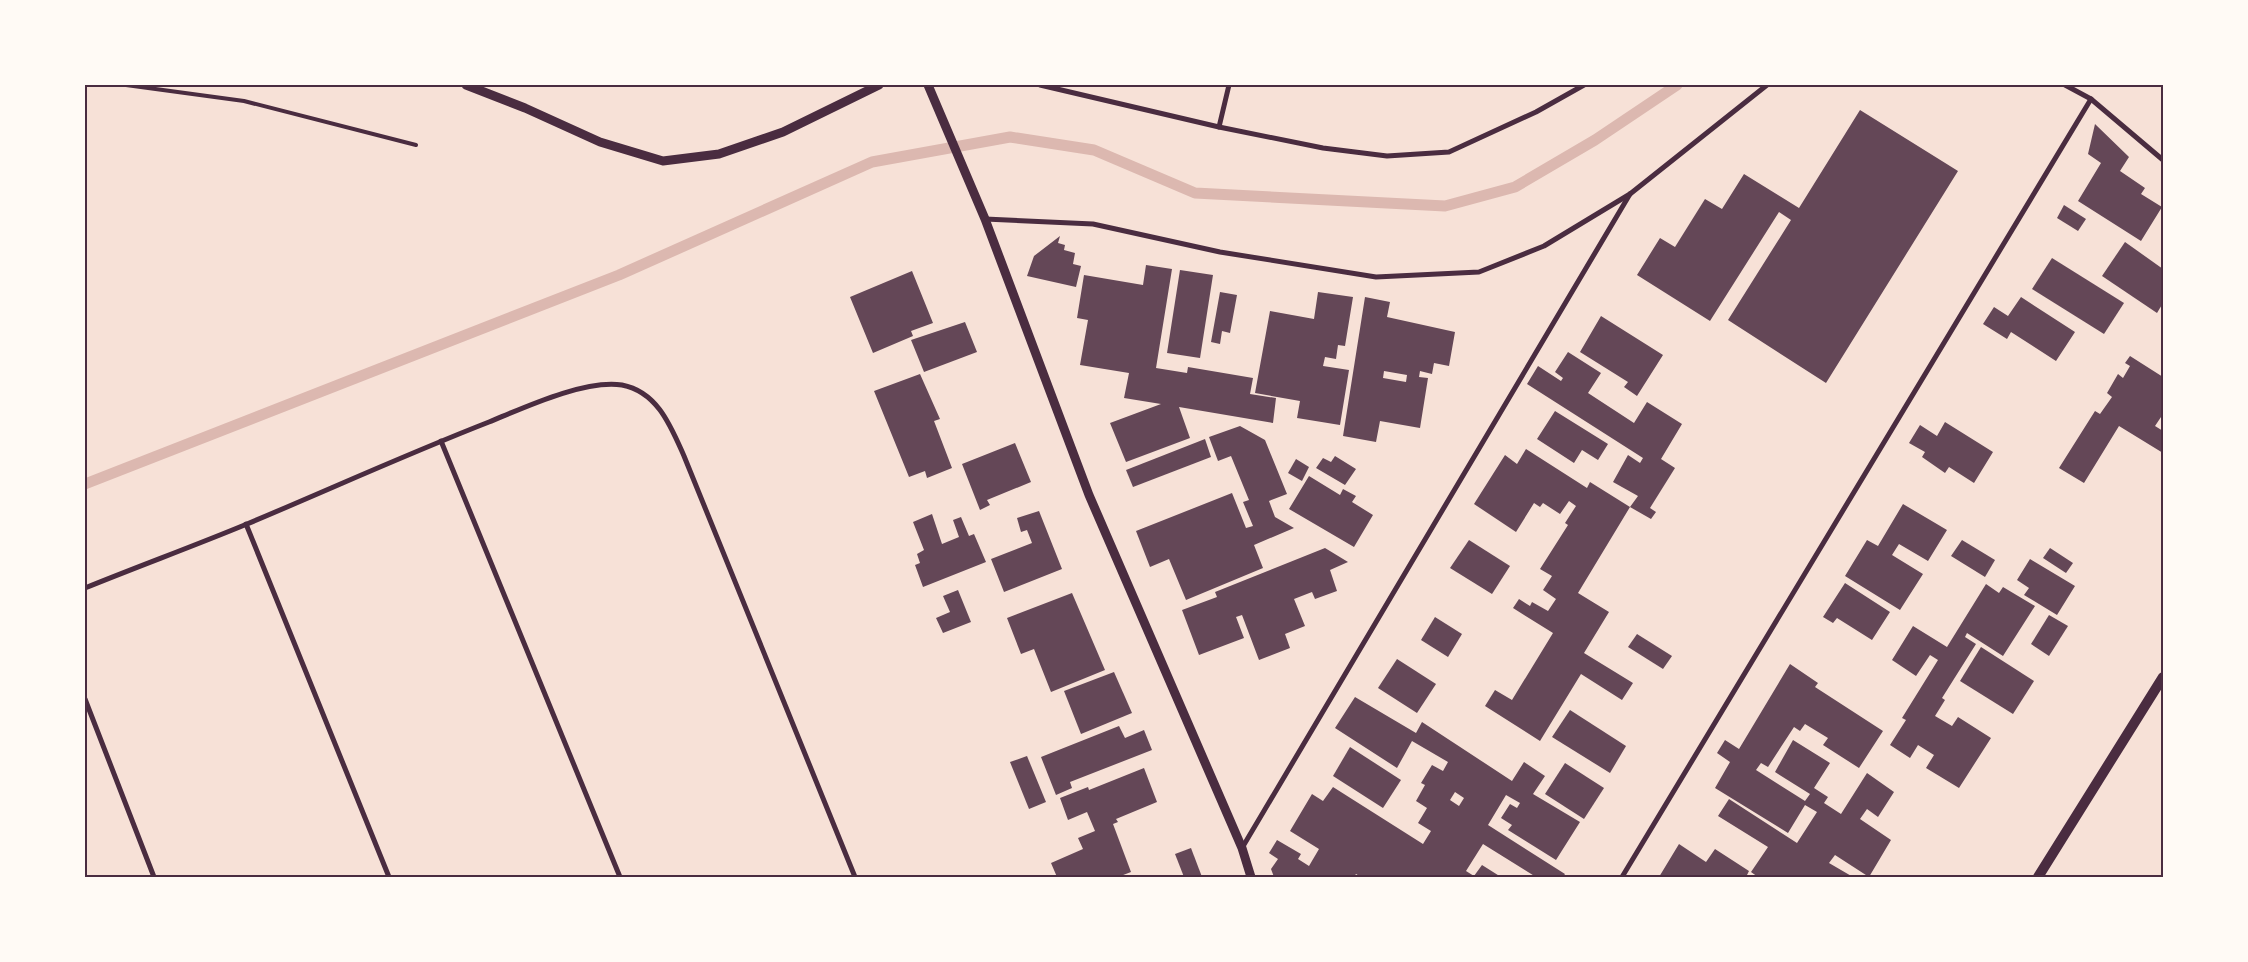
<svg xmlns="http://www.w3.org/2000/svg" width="2248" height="962" font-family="Overpass,sans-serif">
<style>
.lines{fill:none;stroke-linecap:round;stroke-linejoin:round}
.stream{stroke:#dcb8b0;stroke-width:11}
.building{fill:#644757;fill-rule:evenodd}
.service{stroke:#4a2c40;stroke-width:4}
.minor{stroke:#4a2c40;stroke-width:5}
.tertiary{stroke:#4a2c40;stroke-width:9}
.secondary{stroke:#4a2c40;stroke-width:10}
.neatline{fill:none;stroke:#4a2c40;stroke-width:2}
</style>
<rect width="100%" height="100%" fill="#f7e1d7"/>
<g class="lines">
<path class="stream" d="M85 484 619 275 872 162 1010 137 1094 150 1195 193 1445 206 1515 187 1595 140 1677 85"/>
</g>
<g class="building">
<path d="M1860 110 1958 171 1826 383 1728 320 1791 220 1779 212 1710 321 1637 275 1660 238 1675 247 1705 199 1722 209 1744 174 1799 208Z"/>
<path d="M2095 124 2129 157 2120 171 2145 188 2141 194 2162 207 2141 241 2078 201 2101 163 2088 154Z"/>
<path d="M2064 205 2086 219 2078 231 2057 218Z"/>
<path d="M1060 236 1058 243 1065 245 1064 250 1075 253 1073 264 1081 266 1076 287 1027 276 1034 256Z"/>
<path d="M2125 242 2163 269V303L2157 313 2102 276Z"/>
<path d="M2052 258 2124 303 2104 334 2032 289Z"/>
<path d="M1146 265 1172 269 1156 368 1187 373 1188 367 1253 378 1250 394 1276 398 1273 423 1179 407 1190 438 1126 462 1110 423 1161 404 1124 398 1129 373 1080 365 1088 320 1077 318 1084 275 1143 285Z"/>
<path d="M1180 270 1213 275 1200 358 1167 353Z"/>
<path d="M912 271 933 323 911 331 913 336 873 353 850 297Z"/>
<path d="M1220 292 1237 295 1230 333 1222 331 1220 344 1211 342Z"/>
<path d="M1318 292 1353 297 1345 346 1338 345 1336 359 1325 357 1323 366 1349 370 1340 425 1297 418 1300 401 1255 393 1270 311 1314 319Z"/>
<path d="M1365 297 1390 302 1387 317 1455 332 1449 366 1434 363 1432 374 1420 371 1419 377 1428 378 1420 428 1380 421 1376 442 1343 436ZM1384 371 1407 375 1406 382 1383 378Z"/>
<path d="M2021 297 2075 332 2056 361 2011 332 2007 339 1983 324 1994 307 2008 316Z"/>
<path d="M1601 316 1663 355 1637 396 1624 387 1628 382 1580 352Z"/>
<path d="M965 322 977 352 924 372 911 340Z"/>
<path d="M1568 352 1601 373 1588 393 1634 423 1647 402 1682 424 1661 459 1675 468 1650 508 1656 512 1651 519 1630 507 1638 496 1613 482 1628 455 1640 463 1643 458 1527 384 1538 366 1561 381 1563 378 1555 372Z"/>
<path d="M2130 356 2163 377V414L2155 426 2163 431V453L2119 426 2084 483 2059 468 2095 411 2100 414 2112 397 2107 393 2118 374 2123 378 2130 366 2125 363Z"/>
<path d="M920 374 940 419 934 421 952 468 927 478 925 471 909 477 874 391Z"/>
<path d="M1555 411 1608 444 1598 460 1582 450 1574 463 1537 439Z"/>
<path d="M1945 422 1993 452 1974 483 1949 467 1945 473 1922 457 1925 452 1909 443 1920 425 1937 436Z"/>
<path d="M1240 426 1265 440 1287 494 1269 501 1275 517 1294 528 1254 545 1263 568 1186 600 1169 559 1150 567 1136 531 1232 493 1246 528 1253 526 1243 502 1249 500 1231 456 1218 461 1209 437Z"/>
<path d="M1205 439 1211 457 1133 487 1126 470Z"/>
<path d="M1015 443 1031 482 987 500 990 505 980 510 962 464Z"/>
<path d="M1526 449 1587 488 1590 482 1630 507 1578 593 1609 612 1584 653 1633 683 1622 700 1581 674 1540 741 1485 706 1495 690 1512 700 1553 633 1513 608 1519 599 1530 606 1532 602 1548 611 1556 599 1543 590 1552 576 1540 569 1568 525 1565 523 1576 506 1569 501 1560 514 1543 503 1540 507 1534 503 1516 532 1474 504 1505 455 1517 464Z"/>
<path d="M1335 456 1356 469 1345 485 1316 468 1323 458 1331 462Z"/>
<path d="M1296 459 1309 467 1302 481 1288 473Z"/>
<path d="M1309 476 1340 495 1343 489 1356 496 1352 502 1373 515 1354 547 1289 509Z"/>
<path d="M1903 504 1947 530 1928 561 1899 544 1892 555 1923 574 1900 610 1845 576 1867 540 1878 546Z"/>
<path d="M1039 511 1062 569 1004 592 991 559 1032 543 1027 530 1021 532 1017 518Z"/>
<path d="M932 514 942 544 959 537 953 520 961 517 969 536 974 534 986 562 923 587 915 565 920 563 917 554 924 550 913 522Z"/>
<path d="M1469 540 1510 566 1492 594 1450 568Z"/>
<path d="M1962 540 1995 560 1985 577 1951 556Z"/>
<path d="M1325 548 1348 562 1330 570 1337 591 1315 599 1312 592 1294 599 1305 626 1285 634 1290 648 1259 660 1242 615 1236 617 1244 638 1199 655 1182 610 1217 597 1215 592Z"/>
<path d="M2050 548 2073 563 2066 573 2043 558Z"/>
<path d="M2030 559 2075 586 2057 615 2024 595 2029 588 2017 580Z"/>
<path d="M1845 583 1890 612 1872 640 1837 618 1833 623 1823 617Z"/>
<path d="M1986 584 1999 593 2003 587 2035 606 2003 656 1967 633 1965 637 1976 644 1942 698 1945 700 1935 716 1952 726 1958 717 1991 738 1959 788 1926 768 1934 755 1918 745 1910 758 1890 745 1906 720 1902 718 1938 660 1930 655 1916 676 1892 660 1913 626 1947 647Z"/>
<path d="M958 590 971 622 943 633 936 618 950 612 943 596Z"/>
<path d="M1072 593 1105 670 1051 692 1034 649 1021 654 1007 618Z"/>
<path d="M2049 615 2068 626 2049 656 2031 644Z"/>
<path d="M1435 617 1462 634 1448 657 1421 640Z"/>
<path d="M1637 634 1672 656 1663 669 1628 647Z"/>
<path d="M1981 647 2034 681 2013 714 1960 681Z"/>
<path d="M1397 659 1436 684 1417 713 1378 688Z"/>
<path d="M1790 664 1818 683 1815 687 1883 731 1859 768 1823 745 1828 738 1805 724 1800 731 1794 727 1768 767 1761 763 1756 770 1805 801 1810 794 1775 772 1793 740 1830 763 1814 788 1828 797 1824 803 1841 814 1867 773 1894 792 1878 817 1867 809 1860 819 1891 840 1869 877 1835 855 1829 863 1853 877H1758L1751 872 1768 847 1718 816 1729 799 1797 843 1817 812 1805 805 1788 833 1715 788 1730 762 1717 753 1725 740 1739 749Z"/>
<path d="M1114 672 1132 713 1081 734 1064 691Z"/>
<path d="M1355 697 1416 733 1422 722 1512 781 1524 762 1545 776 1533 794 1580 822 1556 860 1508 830 1512 825 1501 818 1510 804 1517 808 1520 803 1506 795 1488 825 1565 874 1563 877H1536L1483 844 1466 871 1474 876 1482 865 1501 877H1361L1356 874 1354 877H1274L1271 869 1278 859 1269 853 1277 840 1301 854 1298 859 1309 866 1319 849 1290 831 1312 794 1323 801 1333 787 1423 844 1431 831 1418 823 1427 808 1416 801 1425 785 1421 783 1432 765 1443 771 1448 762 1412 741 1397 768 1335 728ZM1455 792 1464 798 1459 806 1450 800Z"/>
<path d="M1570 710 1626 746 1610 773 1552 737Z"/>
<path d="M1119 726 1125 738 1144 730 1152 750 1070 782 1072 788 1056 795 1041 757Z"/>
<path d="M1350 747 1401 780 1383 808 1333 776Z"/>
<path d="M1027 756 1046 802 1029 809 1010 762Z"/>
<path d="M1565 763 1604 788 1584 819 1545 794Z"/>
<path d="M1144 768 1157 802 1116 819 1118 822 1113 824 1131 872 1118 877H1057L1051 863 1083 849 1078 838 1095 831 1087 812 1068 820 1060 798 1088 787 1089 790Z"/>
<path d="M1679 844 1706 862 1715 849 1749 871 1746 877H1659Z"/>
<path d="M1191 848 1202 877H1184L1175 854Z"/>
</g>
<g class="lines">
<path class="service" d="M126 85 244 101 416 145"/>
<g class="minor">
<path d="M1040 85 1219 127 1323 148 1387 156 1449 152 1536 112 1584 85"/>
<path d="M2065 85 2091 99 2163 160"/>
<path d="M1219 127 1229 85"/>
<path d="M985 219 1093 224 1220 252 1376 277 1479 272 1544 246 1630 194 1767 85"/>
<path d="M441 441 620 877"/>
<path d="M246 524 389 877"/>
<path d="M85 588C139 566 194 546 247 524 328 490 407 454 489 422 523 408 585 379 622 385 658 392 671 427 684 456L855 877"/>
<path d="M85 699 154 877"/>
<path d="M1242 848 1630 194"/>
<path d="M1622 877 2091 99"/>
</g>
<g class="tertiary">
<path d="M466 85 525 108 600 142 663 161 719 154 783 132 879 85"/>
<path d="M928 85 985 219 1089 495 1242 848 1251 877"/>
</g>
<path class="secondary" d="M2038 877 2163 677"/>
</g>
<rect width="2248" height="962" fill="none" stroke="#fffaf5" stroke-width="172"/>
<rect x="86" y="86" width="2076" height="790" class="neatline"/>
</svg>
